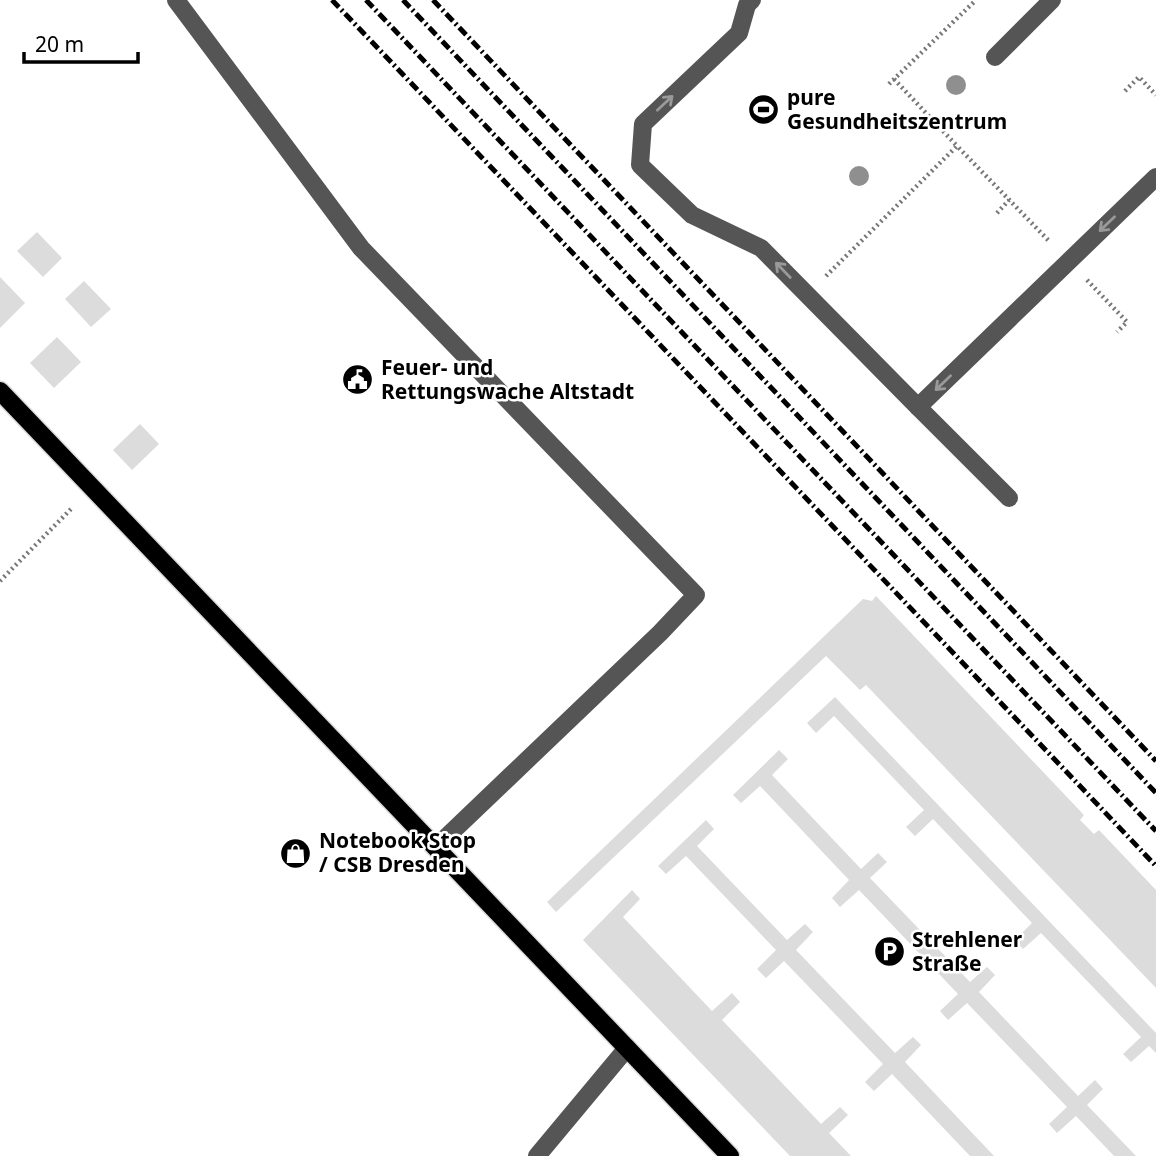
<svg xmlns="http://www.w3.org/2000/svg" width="1156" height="1156" font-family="'Noto Sans',sans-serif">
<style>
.green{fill:#dcdcdc}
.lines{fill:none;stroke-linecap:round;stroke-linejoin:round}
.major-casing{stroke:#dbdbdb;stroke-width:21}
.path{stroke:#777;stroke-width:4.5;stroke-dasharray:2 3.5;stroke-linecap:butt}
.minor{stroke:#555;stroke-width:18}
.major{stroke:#000;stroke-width:18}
.rail{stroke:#000;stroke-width:5;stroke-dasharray:10 3.5 2 3.5;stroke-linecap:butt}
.tree{fill:#8f8f8f}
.oneway{stroke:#999}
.labels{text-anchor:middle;stroke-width:5;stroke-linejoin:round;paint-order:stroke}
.poi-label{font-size:21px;font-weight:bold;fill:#000;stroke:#fff;text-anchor:start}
</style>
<rect width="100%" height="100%" fill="#fff"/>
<g class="green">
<path d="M37 232 62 258 43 277 17 251Z"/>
<path d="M0 277 25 303 0 328Z"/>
<path d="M84 281 111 309 91 327 65 299Z"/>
<path d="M57 337 81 362 54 388 30 363Z"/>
<path d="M140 424 159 444 132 470 113 450Z"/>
<path d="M876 596 1084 815 1080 820 1094 834 1099 830 1156 890V988L866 685 860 690 826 656 556 912 547 902 863 599 872 601Z"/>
<path d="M835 697 1156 1033V1053L1149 1046 1131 1062 1123 1054 1141 1037 1041 933 1023 949 1015 940 1032 923 933 819 915 836 906 827 924 810 834 716 816 733 807 723Z"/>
<path d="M779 750 788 759 772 775 861 869 878 853 887 862 870 878 970 982 987 967 995 975 979 992 1078 1096 1095 1080 1103 1089 1087 1105 1136 1156H1114L1076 1116 1057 1133 1049 1124 1067 1107 967 1003 948 1020 940 1011 958 994 859 890 840 907 832 898 849 880 760 786 741 803 733 795Z"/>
<path d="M706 820 714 829 697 846 787 940 805 924 813 932 796 950 895 1053 913 1037 921 1045 905 1062 994 1156H970L892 1074 874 1091 865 1082 883 1064 784 961 766 978 757 969 776 950 686 856 666 874 658 866Z"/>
<path d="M632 890 640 899 623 917 712 1011 732 993 740 1002 722 1020 821 1124 840 1107 848 1115 829 1133 851 1156H790L583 940Z"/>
</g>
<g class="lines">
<defs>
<path id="major" d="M0 391 730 1156"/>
</defs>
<use href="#major" class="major-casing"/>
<g class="path">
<path d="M894 79 957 146"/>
<path d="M889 84 976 0"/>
<path d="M1125 91 1139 77 1156 95"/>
<path d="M997 213 1009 200"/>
<path d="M826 276 957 146 1049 241"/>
<path d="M1087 280 1127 322 1117 332"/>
<path d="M0 581 73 507"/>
</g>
<g class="minor">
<path d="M176 0 361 248 696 595 660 633 436 847"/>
<path d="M752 0 747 5 739 33 643 124 640 165 692 215 761 248 918 407 1156 177"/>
<path d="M995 57 1052 0"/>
<path d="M918 407 1009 498"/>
<path d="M537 1156 627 1048"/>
</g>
<use href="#major" class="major"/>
<g class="rail">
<path d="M332 0 1156 866"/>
<path d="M366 0 1156 831"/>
<path d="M403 0 1156 793"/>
<path d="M433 0 1156 761"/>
</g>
</g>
<g class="tree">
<circle cx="956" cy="85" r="10"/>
<circle cx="859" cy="176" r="10"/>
</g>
<defs><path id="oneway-shaft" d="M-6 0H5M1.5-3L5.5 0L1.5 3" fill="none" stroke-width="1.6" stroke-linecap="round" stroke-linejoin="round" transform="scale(1.75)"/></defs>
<g class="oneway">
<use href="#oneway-shaft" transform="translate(665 103) rotate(-43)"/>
<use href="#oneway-shaft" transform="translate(1107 224) rotate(136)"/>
<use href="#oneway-shaft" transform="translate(783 270) rotate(-134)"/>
<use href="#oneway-shaft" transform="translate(943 383) rotate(136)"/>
</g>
<defs>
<symbol id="stadium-disc" viewBox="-11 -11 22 22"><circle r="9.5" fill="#000" stroke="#fff"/><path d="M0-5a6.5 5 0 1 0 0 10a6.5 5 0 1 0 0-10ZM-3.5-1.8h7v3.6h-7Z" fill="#fff"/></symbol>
<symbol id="civic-disc" viewBox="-11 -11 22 22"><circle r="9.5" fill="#000" stroke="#fff"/><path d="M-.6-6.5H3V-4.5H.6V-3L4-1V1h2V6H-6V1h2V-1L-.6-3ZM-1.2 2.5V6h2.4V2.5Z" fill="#fff"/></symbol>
<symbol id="shop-disc" viewBox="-11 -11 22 22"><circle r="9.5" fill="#000" stroke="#fff"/><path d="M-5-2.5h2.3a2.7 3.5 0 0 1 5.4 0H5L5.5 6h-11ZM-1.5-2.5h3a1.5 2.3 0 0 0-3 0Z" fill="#fff"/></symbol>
<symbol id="parking-disc" viewBox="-11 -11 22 22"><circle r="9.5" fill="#000" stroke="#fff"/><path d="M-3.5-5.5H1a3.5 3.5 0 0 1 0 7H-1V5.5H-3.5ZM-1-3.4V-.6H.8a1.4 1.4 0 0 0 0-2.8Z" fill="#fff"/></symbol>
</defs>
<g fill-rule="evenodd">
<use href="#stadium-disc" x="746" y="92" width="35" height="35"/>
<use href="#civic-disc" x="340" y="362" width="35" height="35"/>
<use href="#shop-disc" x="278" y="836" width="35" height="35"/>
<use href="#parking-disc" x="872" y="934" width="35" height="35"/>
</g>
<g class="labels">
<g class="poi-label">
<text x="787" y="105">pure<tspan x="787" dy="24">Gesundheitszentrum</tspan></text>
<text x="381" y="375">Feuer- und<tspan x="381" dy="24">Rettungswache Altstadt</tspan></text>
<text x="319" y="848">Notebook Stop<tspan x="319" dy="24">/ CSB Dresden</tspan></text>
<text x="912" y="947">Strehlener<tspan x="912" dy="24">Straße</tspan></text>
</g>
</g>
<path d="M24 52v10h114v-10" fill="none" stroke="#000000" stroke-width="3.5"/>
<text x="35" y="52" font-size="21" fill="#000000" stroke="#ffffff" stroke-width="5" paint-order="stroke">20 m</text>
</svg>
